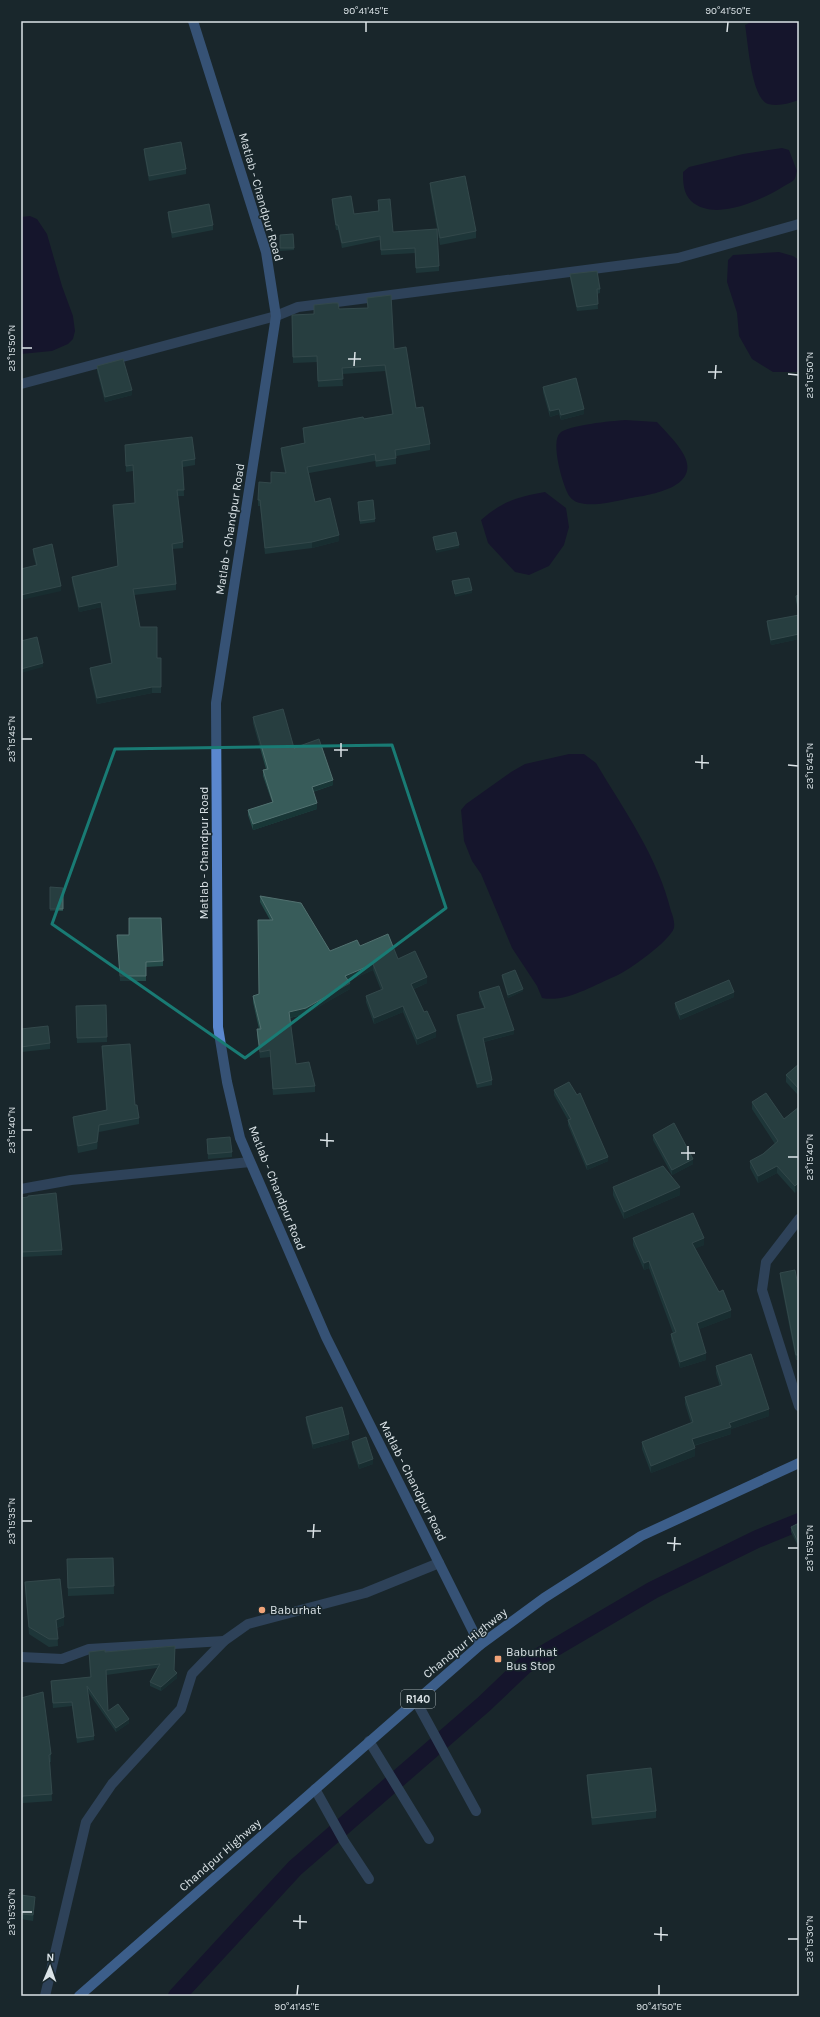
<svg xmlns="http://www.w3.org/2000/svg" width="820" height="2017" font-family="Karla,sans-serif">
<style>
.water{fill:#11002d}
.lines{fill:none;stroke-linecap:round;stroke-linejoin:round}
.canal{stroke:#11002d;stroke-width:18}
.street{stroke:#486490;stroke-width:10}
.secondary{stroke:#5a87ce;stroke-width:10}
.primary{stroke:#67a2fd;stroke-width:10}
.wall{fill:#254b49}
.shaded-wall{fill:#183636}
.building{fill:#385c5a;stroke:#527170}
.marked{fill:none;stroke:#197b74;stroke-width:3;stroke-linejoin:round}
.ticks{fill:none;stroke:#dbe3e7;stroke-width:1.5}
.poi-dot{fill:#f0a378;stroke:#19272c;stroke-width:1.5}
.labels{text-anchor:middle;stroke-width:3;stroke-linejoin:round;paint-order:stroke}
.shield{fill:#19272c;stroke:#a1abaf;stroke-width:1}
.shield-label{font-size:11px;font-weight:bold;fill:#dbe3e7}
.street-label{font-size:12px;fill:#dbe3e7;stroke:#19272c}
.poi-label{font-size:12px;fill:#dbe3e7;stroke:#19272c;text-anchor:start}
.neatline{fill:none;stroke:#dbe3e7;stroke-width:1.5}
.ticks-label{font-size:10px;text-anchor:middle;fill:#dbe3e7}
</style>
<rect width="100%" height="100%" fill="#19272c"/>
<g class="water">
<path d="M753 21H799V100C789 103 779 107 768 104 751 98 748 42 745 25Z"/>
<path d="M782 148 789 150 797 171C796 173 796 178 794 180 791 183 785 185 781 188 759 201 714 222 691 201 683 193 683 182 683 172L689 167 743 154Z"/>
<path d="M30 216 37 219 47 234 62 286 73 316 75 331 73 339 68 344 52 351 21 354V217Z"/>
<path d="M779 252 793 256 799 260V372H773L752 359 739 336 737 313 727 282 728 260 733 255Z"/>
<path d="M625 420 657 422C666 432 677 442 684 455 701 487 651 495 631 498 617 501 593 507 580 503 577 503 571 499 570 497 563 488 550 441 560 433 568 425 612 421 625 420Z"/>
<path d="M545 492 566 508 569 527 564 545 549 566 529 575 515 572 488 543 481 520C503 501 517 497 545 492Z"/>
<path d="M569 754H584L596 763C624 810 658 857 671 911 673 916 675 923 674 928 670 941 628 971 616 976 594 985 566 1003 542 998L537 986 512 948 481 874 472 861 464 841 461 810 466 804 511 772 525 764Z"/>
</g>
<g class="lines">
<path class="canal" d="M177 1996 295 1868 484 1704 525 1665 653 1590 757 1539 799 1522"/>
<g class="street">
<path d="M21 384 276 316 298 307 678 258 799 224"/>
<path d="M21 1189 71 1180 250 1162"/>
<path d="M799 1219 766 1262 762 1290 799 1406"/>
<path d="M21 1657 62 1659 89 1649 224 1641"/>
<path d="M416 1701 476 1811"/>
<path d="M369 1741 429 1839"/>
<path d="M315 1789 344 1841 369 1879"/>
<path d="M45 1996 86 1822 112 1784 181 1709 192 1674 224 1641 248 1624 365 1593 439 1563"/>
</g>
<path class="secondary" d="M193 21 266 252 276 316 216 703 218 1027 227 1082 240 1138 326 1337 480 1645"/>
<path class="primary" d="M79 1996 480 1645 544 1598 641 1536 799 1463"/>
</g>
<g class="wall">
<path d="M144 149 186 169V174L149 181 144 154Z"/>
<path d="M430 183 476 231V238L440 245 430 190Z"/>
<path d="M332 199 354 214 378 211V200L393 232 439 266V271L416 273 415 253 381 255 380 240 342 248 338 230H336L332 204Z"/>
<path d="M168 212 213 225V230L172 238 168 217Z"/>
<path d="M293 234 294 250 280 251V235Z"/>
<path d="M570 274 600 289V293L597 294 598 309 577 311 570 278Z"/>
<path d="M367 298 394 349 416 408 430 444V450L396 456V464L376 467 375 461 309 473 315 502 339 541 312 548 265 554 260 506H258V500L271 483 285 473 281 454V448L304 443 303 435V428L392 414 385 371 342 374 343 386 318 387 317 362 293 363 292 321 314 314V305L339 309 368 308Z"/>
<path d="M97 366 132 395 105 402 97 371Z"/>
<path d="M543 387 584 414 561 420 559 414 550 417 543 392Z"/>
<path d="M125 445 195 459V465L183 467 184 496H177L183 542V548L172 549 176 584V590L134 595 140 627 157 658H161V693H152L97 704 90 674V668L111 663 101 607 79 612 72 582V577L118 567 113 505 135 503 133 471 126 472Z"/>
<path d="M358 505 375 519V522L360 524Z"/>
<path d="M33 549 61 591 36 566 33 554Z"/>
<path d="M799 595V639L771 645 767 626V621L799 615 796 601V596Z"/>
<path d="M253 717 294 748 333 785 313 792 317 809 253 830 248 815V810L272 802 263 776V770L266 769 253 723Z"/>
<path d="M50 887 63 888V911H50Z"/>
<path d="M260 896 330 951 360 946 398 959 427 983 414 989 436 1037 417 1045 403 1012 374 1024 366 1002V996L381 990 373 970 348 981 350 989 334 998 306 1014 290 1018 296 1064 315 1086V1092L273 1095 270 1057 260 1058 257 1035V1029H259L253 1002V996L259 994 270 920 260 902Z"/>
<path d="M129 935 163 961V966L146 967V981H120L117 940Z"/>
<path d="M502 975 523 991 508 998 502 978Z"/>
<path d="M479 992 514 1034 484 1042 492 1080V1085L477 1088 457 1020V1015L484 1008 479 997Z"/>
<path d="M734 997 680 1020 675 1008V1003Z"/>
<path d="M106 1005 107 1042 77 1043 76 1006Z"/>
<path d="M21 1029 50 1043V1049L21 1052Z"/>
<path d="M102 1046 135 1105 139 1118V1124L99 1132 97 1149 78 1153 73 1123V1117L106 1110Z"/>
<path d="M799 1064V1096L786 1082V1075Z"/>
<path d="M554 1090 577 1095 608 1161 587 1170 568 1125V1120L554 1095Z"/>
<path d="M752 1102 784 1119 799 1107 795 1193 777 1173 758 1183 750 1168V1161L763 1154 775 1144 752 1109Z"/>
<path d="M653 1135 693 1164 672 1175 653 1140Z"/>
<path d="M207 1139 232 1152V1157L208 1159Z"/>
<path d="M613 1187 680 1195 624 1219 613 1195Z"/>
<path d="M28 1197 62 1250V1255L21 1257V1198Z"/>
<path d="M633 1238 704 1245 695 1248 731 1317 699 1329 706 1360 680 1368 671 1340V1334L673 1333 649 1268 644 1270 633 1245Z"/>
<path d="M780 1273 799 1291V1360H796L780 1278Z"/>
<path d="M716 1366 769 1416 731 1429V1434L694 1446 695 1456 651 1473 642 1449V1442L691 1423 685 1404V1397L720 1386 716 1373Z"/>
<path d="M306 1417 349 1439 313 1449 306 1422Z"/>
<path d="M352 1442 373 1464 359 1469 352 1447Z"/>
<path d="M799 1523V1548L791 1532V1527Z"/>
<path d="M113 1558 114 1594 68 1596 67 1559Z"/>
<path d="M25 1582 64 1625 57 1628 58 1646 49 1647 29 1634 25 1589Z"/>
<path d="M175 1646 174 1670 177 1678 161 1691 150 1686V1682L157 1668 106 1675 108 1711 129 1723 116 1732 88 1692 94 1736V1740L77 1743 72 1706 53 1708 51 1681 90 1677 89 1652H105Z"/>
<path d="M21 1698 51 1754V1762H50L52 1801 23 1803Z"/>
<path d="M587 1775 656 1811V1818L592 1825 587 1783Z"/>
<path d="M21 1895 35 1902 33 1921 21 1919Z"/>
</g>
<g class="shaded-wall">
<path d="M132 390V395L105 402V397Z"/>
<path d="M559 409V414L550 417V411Z"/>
<path d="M584 409V414L561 420V415Z"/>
<path d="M339 535V541L312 548V542Z"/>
<path d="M459 545V548L436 553V550Z"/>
<path d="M61 586V591L21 600V595Z"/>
<path d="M472 590V593L455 597V594Z"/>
<path d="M101 602V607L79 612V607Z"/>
<path d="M799 634V639L771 645V640Z"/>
<path d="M43 663V667L21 673V669Z"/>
<path d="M152 687V693L97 704V698Z"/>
<path d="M333 780V785L312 792V787Z"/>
<path d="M317 803V809L253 830V824Z"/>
<path d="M373 964V970L345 982V976Z"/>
<path d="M427 977V983L411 990V984Z"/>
<path d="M350 983V989L306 1014 289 1018V1012Z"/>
<path d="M523 989V991L508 998V995Z"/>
<path d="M734 992V997L680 1020V1015Z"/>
<path d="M403 1006V1012L374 1024V1018Z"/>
<path d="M514 1030V1034L483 1042V1038Z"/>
<path d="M436 1031V1037L417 1045V1039Z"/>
<path d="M99 1125V1132L97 1149V1142Z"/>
<path d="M608 1157V1161L587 1170V1165Z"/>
<path d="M693 1159V1164L672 1175V1170Z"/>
<path d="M777 1166V1173L758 1183V1176Z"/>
<path d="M799 1182V1189L795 1193V1186Z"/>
<path d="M680 1187V1195L624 1219V1212Z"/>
<path d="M704 1238V1245L692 1250V1243Z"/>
<path d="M649 1261V1268L644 1270V1263Z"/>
<path d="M731 1310V1317L697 1330V1323Z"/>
<path d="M706 1353V1360L680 1368V1362Z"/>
<path d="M769 1409V1416L731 1429V1434L692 1446V1439L729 1423Z"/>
<path d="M349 1434V1439L313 1449V1444Z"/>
<path d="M695 1448V1456L651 1473V1466Z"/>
<path d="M373 1459V1464L359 1469V1464Z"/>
<path d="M64 1617V1625L56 1628V1620Z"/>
<path d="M177 1673V1678L161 1691V1687Z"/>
<path d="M129 1719V1723L116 1732V1728Z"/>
<path d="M23 1796V1803L21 1806V1799Z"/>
<path d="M35 1897V1902L33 1921V1915Z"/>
</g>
<g class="building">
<path d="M181 142 186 169 149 176 144 149Z"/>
<path d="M465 176 476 231 440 238 430 183Z"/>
<path d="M351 196 354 214 379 211 378 200 390 199 393 232 437 229 439 266 416 268 415 248 381 250 380 236 342 243 338 225H336L332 199Z"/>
<path d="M209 204 213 225 172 233 168 212Z"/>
<path d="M293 234 294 248H280V235Z"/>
<path d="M597 271 600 289H597L598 304 577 307 570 274Z"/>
<path d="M391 295 394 349 406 347 416 408 423 407 430 444 395 450 396 458 376 461 375 454 307 467 315 502 330 498 339 535 312 542 265 548 260 500H258L259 482 271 483V472L286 473 281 448 305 443 303 428 363 417 364 419 393 414 385 365 342 368 343 379 318 381 317 356 293 357 292 315 314 314V305L333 303H338L339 309 368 308 367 298Z"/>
<path d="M123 359 132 390 105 397 97 366Z"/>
<path d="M576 378 584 409 561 415 559 409 550 411 543 387Z"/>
<path d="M192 437 195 459 182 461 184 490H177L183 542 172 544 176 584 133 589 140 627H157V658H161V687H152L97 698 90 668 112 663 101 602 79 607 72 577 118 566 113 505 135 503 133 465 126 466 125 445Z"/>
<path d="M373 500 375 519 360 521 358 502Z"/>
<path d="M456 532 459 545 436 550 433 537Z"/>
<path d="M52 544 61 586 21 595V569L37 565 33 549Z"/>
<path d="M469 578 472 590 455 594 452 581Z"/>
<path d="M799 595V612L796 596Z"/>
<path d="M799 615V634L771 640 767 621Z"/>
<path d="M37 637 43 663 21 669V641Z"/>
<path d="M283 709 294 748 319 739 333 780 312 787 317 803 253 824 248 810 273 802 263 770 268 769 253 717Z"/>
<path d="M50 887 63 888V909H50Z"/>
<path d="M260 896 301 903 330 951 357 940 360 946 388 934 398 959 415 951 427 977 411 984 424 1012 427 1011 436 1031 417 1039 403 1006 374 1018 366 996 383 989 373 964 345 976 350 983 334 992 306 1008 289 1012 296 1064 309 1062 315 1086 273 1089 270 1050 260 1052 257 1029H261L253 996 259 994 258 920H273Z"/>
<path d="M129 918H161L163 961 146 962V976H120L117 935H129Z"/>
<path d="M515 970 523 989 508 995 502 975Z"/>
<path d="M729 980 734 992 680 1015 675 1003Z"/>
<path d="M499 986 514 1030 483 1038 492 1080 477 1084 457 1015 485 1008 479 992Z"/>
<path d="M106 1005 107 1037 77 1038 76 1006Z"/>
<path d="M48 1026 50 1043 21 1047V1029Z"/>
<path d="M130 1044 135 1105H137L139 1118 99 1125 97 1142 78 1146 73 1117 107 1110 102 1046Z"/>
<path d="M799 1064V1089L786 1075Z"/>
<path d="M569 1082 577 1095 580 1093 608 1157 587 1165 568 1120 571 1119 554 1090Z"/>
<path d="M766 1093 784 1119 799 1107V1182L795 1186 777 1166 758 1176 750 1161 763 1154 778 1141 752 1102Z"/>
<path d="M674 1123 693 1159 672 1170 653 1135Z"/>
<path d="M230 1137 232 1152 208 1154 207 1139Z"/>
<path d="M663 1166 680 1187 624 1212 613 1187Z"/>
<path d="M56 1193 62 1250 21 1252V1198L28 1197V1196Z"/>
<path d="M693 1213 704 1238 692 1243 719 1292 723 1290 731 1310 697 1323 706 1353 680 1362 671 1334 676 1332 663 1298 649 1261 644 1263 633 1238Z"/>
<path d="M795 1270 799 1291V1355H796L780 1273Z"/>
<path d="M751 1354 769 1409 729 1423 731 1427 692 1439 695 1448 651 1466 642 1442 693 1422 685 1397 722 1385 716 1366Z"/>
<path d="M342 1407 349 1434 313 1444 306 1417Z"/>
<path d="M366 1437 373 1459 359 1464 352 1442Z"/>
<path d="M799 1523V1544L791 1527Z"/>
<path d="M113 1558 114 1586 68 1588 67 1559Z"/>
<path d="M60 1579 64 1617 56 1620 58 1639H49L29 1627 25 1582Z"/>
<path d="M175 1646 174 1670 177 1673 161 1687 150 1682 160 1664 106 1670 108 1711 118 1704 129 1719 116 1728 87 1686 94 1736 77 1738 72 1702 53 1703 51 1681 91 1677 89 1652 105 1650V1652Z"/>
<path d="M43 1692 51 1754 49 1755 52 1794 23 1796 21 1799V1698Z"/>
<path d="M651 1768 656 1811 592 1818 587 1775Z"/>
<path d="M21 1895 35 1897 33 1915 21 1914Z"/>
</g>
<path d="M0 0H820V2017H0ZM392 745 446 908 245 1058 52 924 115 749Z" fill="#19272c" fill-opacity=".55" fill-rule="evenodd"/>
<path class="marked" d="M392 745 446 908 245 1058 52 924 115 749Z"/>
<path class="ticks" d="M366 32V22M727 32 728 22M22 348H32M348 359H361M354 366 355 352M708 372H722M788 374 798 375M715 379 716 365M22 739H32M334 750H348M341 757V743M695 762 709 763M788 765 798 766M702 769V755M22 1130H32M320 1140 334 1141M327 1147V1133M681 1153H695M788 1157H798M688 1160V1146M22 1521H32M307 1531H321M313 1538 314 1524M667 1543 681 1544M788 1548H798M674 1551 675 1537M22 1912H32M293 1921 307 1922M300 1929V1915M654 1934 668 1935M788 1939H798M661 1941V1927M297 1995 298 1985M659 1995V1985"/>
<g class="poi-dot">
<circle cx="262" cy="1610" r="4"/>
<rect x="494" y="1655" width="8" height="8" rx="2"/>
</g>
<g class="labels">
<rect class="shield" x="401" y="1690" width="34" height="18" rx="3"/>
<g class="shield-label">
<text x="418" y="1703">R140</text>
</g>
<g class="street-label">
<text transform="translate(261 197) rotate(74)" y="4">Matlab - Chandpur Road</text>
<text transform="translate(230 529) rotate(-81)" y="4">Matlab - Chandpur Road</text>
<text transform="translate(204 853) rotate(-90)" y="4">Matlab - Chandpur Road</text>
<text transform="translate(277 1188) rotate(68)" y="4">Matlab - Chandpur Road</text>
<text transform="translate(413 1481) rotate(63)" y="4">Matlab - Chandpur Road</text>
<text transform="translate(465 1643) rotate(-39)" y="4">Chandpur Highway</text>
<text transform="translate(220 1855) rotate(-41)" y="4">Chandpur Highway</text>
</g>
<g class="poi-label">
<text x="270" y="1614">Baburhat</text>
<text x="506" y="1656">Baburhat<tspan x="506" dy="14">Bus Stop</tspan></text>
</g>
</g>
<rect width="820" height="2017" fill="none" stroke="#19272c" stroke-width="44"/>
<g transform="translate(50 1967) rotate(2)" stroke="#19272c" stroke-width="3" paint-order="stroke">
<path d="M0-3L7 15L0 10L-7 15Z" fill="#dbe3e7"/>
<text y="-6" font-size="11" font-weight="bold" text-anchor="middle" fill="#dbe3e7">N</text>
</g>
<rect x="22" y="22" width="776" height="1973" class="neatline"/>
<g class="ticks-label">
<text x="366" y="14">90°41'45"E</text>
<text x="728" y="14">90°41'50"E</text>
<text transform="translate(11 348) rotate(-90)" y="4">23°15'50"N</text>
<text transform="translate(809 375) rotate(-90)" y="4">23°15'50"N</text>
<text transform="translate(11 739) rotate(-90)" y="4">23°15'45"N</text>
<text transform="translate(809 766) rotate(-90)" y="4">23°15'45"N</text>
<text transform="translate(11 1130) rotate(-90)" y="4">23°15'40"N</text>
<text transform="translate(809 1157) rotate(-90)" y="4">23°15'40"N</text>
<text transform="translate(11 1521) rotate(-90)" y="4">23°15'35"N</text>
<text transform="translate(809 1548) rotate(-90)" y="4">23°15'35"N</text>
<text transform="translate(11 1912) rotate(-90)" y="4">23°15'30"N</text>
<text transform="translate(809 1939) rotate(-90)" y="4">23°15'30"N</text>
<text x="297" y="2010">90°41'45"E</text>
<text x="659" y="2010">90°41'50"E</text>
</g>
</svg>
